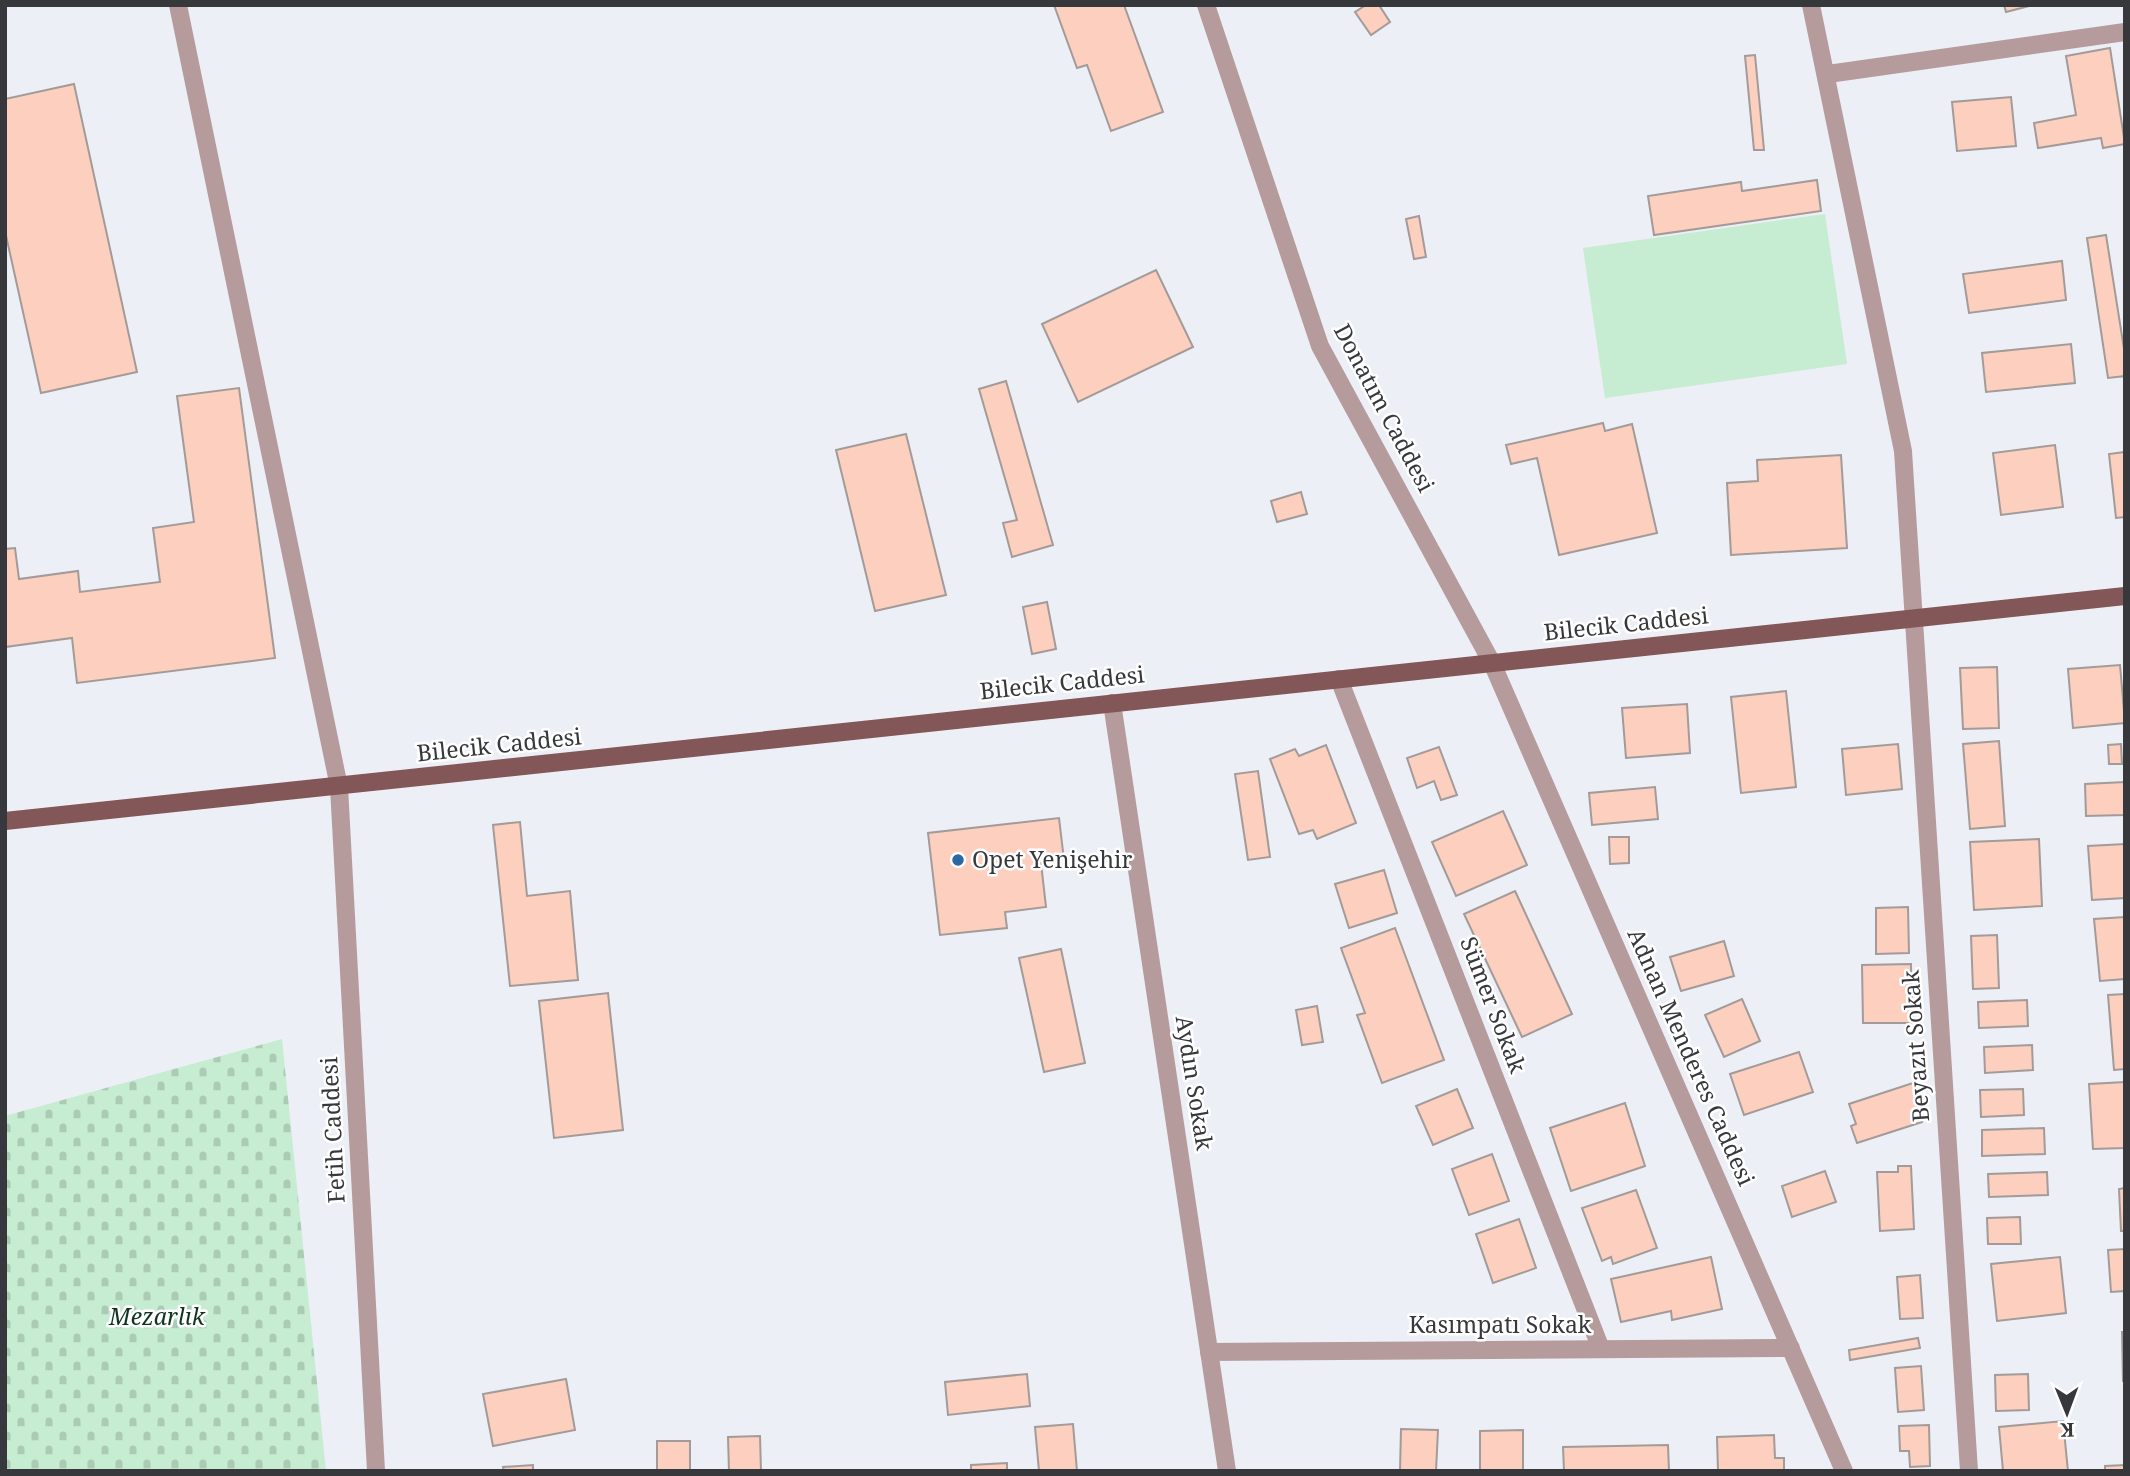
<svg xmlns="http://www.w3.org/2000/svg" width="2130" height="1476" font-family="'Noto Serif',serif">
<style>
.cemetery{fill:url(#cemetery-stones)}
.pitch{fill:#c6ecd1}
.building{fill:#fdcfbe;stroke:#a29b99;stroke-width:2}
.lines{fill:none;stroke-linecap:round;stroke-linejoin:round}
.minor{stroke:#b69b9c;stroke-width:18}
.tertiary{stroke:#b69b9c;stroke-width:18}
.primary{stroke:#835658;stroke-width:18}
.poi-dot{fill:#2b69a0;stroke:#fff;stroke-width:2.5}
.labels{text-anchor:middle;stroke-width:5;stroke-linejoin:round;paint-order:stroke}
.street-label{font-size:23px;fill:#37383b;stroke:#fff}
.poi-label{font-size:23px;fill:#37383b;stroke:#fff;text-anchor:start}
.park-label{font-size:23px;font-style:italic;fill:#0e351d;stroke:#fff}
</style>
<defs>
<pattern id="cemetery-stones" width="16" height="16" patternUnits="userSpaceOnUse" patternTransform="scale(1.75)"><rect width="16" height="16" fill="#c6ecd1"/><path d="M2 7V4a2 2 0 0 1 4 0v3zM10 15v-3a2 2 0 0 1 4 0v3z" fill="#abcbb4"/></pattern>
</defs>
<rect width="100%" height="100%" fill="#eceff5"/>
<path class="cemetery" d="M282 1039 326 1471H5V1116Z"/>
<path class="pitch" d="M1825 214 1847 364 1605 398 1583 248Z"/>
<g class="building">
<path d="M1054 5H1124L1163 112 1111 131 1087 65 1077 68Z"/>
<path d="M1366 5H1379L1390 22 1371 35 1355 12Z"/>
<path d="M2004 5H2033L2006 12Z"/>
<path d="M2110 48 2125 144 2103 148 2101 138 2038 148 2034 123 2076 115 2066 56Z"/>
<path d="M1755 55 1764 150H1754L1745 56Z"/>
<path d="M74 84 137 372 41 393 5 231V99Z"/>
<path d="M2011 97 2016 146 1957 151 1952 102Z"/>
<path d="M1817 180 1821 211 1654 235 1648 196 1741 182 1742 191Z"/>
<path d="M1419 216 1426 257 1414 259 1406 219Z"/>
<path d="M2106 235 2125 355V376L2108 378 2087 238Z"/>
<path d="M2062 261 2066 300 1969 313 1963 274Z"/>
<path d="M1156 270 1193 347 1078 402 1042 324Z"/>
<path d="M2071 344 2075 383 1986 392 1982 353Z"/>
<path d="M1006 381 1053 545 1012 557 1003 523 1017 520 979 389Z"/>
<path d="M239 388 275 658 77 683 72 638 5 647V549L15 548 19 579 78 571 80 592 160 582 153 528 194 522 177 396Z"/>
<path d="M1603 423 1605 431 1632 424 1657 533 1559 555 1537 458 1511 464 1506 445Z"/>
<path d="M906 434 946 595 875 611 836 450Z"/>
<path d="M2055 445 2063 507 2001 515 1993 453Z"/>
<path d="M2125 452V517L2116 518 2109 454Z"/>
<path d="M1841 455 1847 548 1731 555 1727 483 1758 481 1757 460Z"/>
<path d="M1301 492 1307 514 1277 522 1271 501Z"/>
<path d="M1047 602 1056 649 1032 654 1023 607Z"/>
<path d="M2120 665 2125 723 2073 728 2068 669Z"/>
<path d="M1997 667 1999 728 1963 729 1960 668Z"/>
<path d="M1786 691 1796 787 1741 793 1731 697Z"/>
<path d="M1687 704 1690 753 1626 758 1622 708Z"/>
<path d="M1999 741 2005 826 1970 829 1963 744Z"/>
<path d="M1898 744 1902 789 1846 795 1842 749Z"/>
<path d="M2121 744 2122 764H2109L2108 745Z"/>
<path d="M1326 745 1356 823 1317 839 1313 830 1299 834 1270 759 1295 749 1299 756Z"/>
<path d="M1439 747 1457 795 1441 800 1434 781 1417 788 1407 758Z"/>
<path d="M1258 771 1270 857 1248 860 1235 774Z"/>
<path d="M2125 782V815L2086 816 2085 784Z"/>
<path d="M1655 787 1658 819 1592 825 1589 793Z"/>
<path d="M1503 811 1527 865 1456 896 1432 842Z"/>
<path d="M1059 818 1064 860 1041 863 1046 907 1005 912 1007 928 940 935 928 833Z"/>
<path d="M520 822 527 896 570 891 578 980 510 986 493 825Z"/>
<path d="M1609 837H1629V863L1610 864Z"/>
<path d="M2039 839 2042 906 1974 910 1970 842Z"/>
<path d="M2125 844V898L2092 900 2088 846Z"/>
<path d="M1384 870 1397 913 1349 928 1335 884Z"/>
<path d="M1515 891 1572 1014 1522 1037 1464 914Z"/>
<path d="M1908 907 1909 953 1876 954V908Z"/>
<path d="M2125 917V979L2100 981 2094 919Z"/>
<path d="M1395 928 1444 1060 1382 1083 1357 1015 1365 1013 1341 948Z"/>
<path d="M1997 935 1999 988 1973 989 1971 936Z"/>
<path d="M1724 941 1734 976 1681 991 1670 957Z"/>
<path d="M1061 949 1085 1063 1044 1072 1019 958Z"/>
<path d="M1911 964 1912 1023H1863L1862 965Z"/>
<path d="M608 993 623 1130 554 1138 539 1001Z"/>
<path d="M2125 994V1069L2114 1070 2108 995Z"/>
<path d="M1742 999 1760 1041 1724 1057 1705 1015Z"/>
<path d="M2027 1000 2028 1026 1979 1028 1978 1002Z"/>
<path d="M1317 1006 1323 1042 1302 1045 1296 1010Z"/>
<path d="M2032 1045 2033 1070 1985 1073 1984 1047Z"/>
<path d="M1799 1052 1813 1092 1744 1115 1730 1074Z"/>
<path d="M1916 1082 1921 1098 1915 1100 1922 1122 1857 1143 1851 1126 1856 1124 1849 1104Z"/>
<path d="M2125 1082V1148L2093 1149 2089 1084Z"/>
<path d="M1457 1089 1473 1128 1433 1145 1416 1106Z"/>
<path d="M2023 1089 2024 1115 1981 1117 1980 1090Z"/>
<path d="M1625 1103 1645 1166 1571 1191 1550 1128Z"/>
<path d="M2044 1128 2045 1154 1982 1156V1130Z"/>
<path d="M1492 1154 1509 1201 1469 1215 1452 1169Z"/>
<path d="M1898 1166H1911L1914 1229 1880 1231 1877 1172H1898Z"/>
<path d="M1825 1171 1836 1202 1792 1217 1782 1186Z"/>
<path d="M2047 1172 2048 1195 1989 1197 1988 1174Z"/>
<path d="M2125 1188V1231H2121L2119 1189Z"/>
<path d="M1636 1190 1657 1248 1613 1264 1611 1257 1602 1261 1582 1208Z"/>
<path d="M2020 1217 2021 1244H1988L1987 1218Z"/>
<path d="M1519 1219 1536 1268 1493 1283 1476 1234Z"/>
<path d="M2125 1249V1291L2111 1292 2108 1250Z"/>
<path d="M1711 1257 1722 1309 1672 1320 1671 1311 1621 1322 1611 1279Z"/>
<path d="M2060 1257 2066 1313 1997 1321 1991 1264Z"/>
<path d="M1920 1275 1923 1318 1900 1319 1897 1277Z"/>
<path d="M2122 1332H2125V1381H2123Z"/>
<path d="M1918 1338 1920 1348 1850 1360 1849 1350Z"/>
<path d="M1921 1366 1924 1410 1898 1412 1895 1368Z"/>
<path d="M1027 1374 1030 1406 948 1415 945 1382Z"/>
<path d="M2028 1374 2029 1410 1996 1411 1995 1375Z"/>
<path d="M566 1379 575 1430 493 1446 483 1394Z"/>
<path d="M2063 1421 2068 1471H2003L1999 1427Z"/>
<path d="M1073 1424 1077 1471H1039L1035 1427Z"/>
<path d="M1929 1425 1930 1466 1910 1467 1909 1451H1900L1899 1426Z"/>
<path d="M1401 1429 1438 1430 1436 1471H1400Z"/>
<path d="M1523 1430V1471H1480V1431Z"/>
<path d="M1774 1435 1775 1458H1784V1471H1718L1717 1437Z"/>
<path d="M760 1436 761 1471H729L728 1437Z"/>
<rect x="657" y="1441" width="33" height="30"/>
<path d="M1668 1445 1669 1471H1564L1563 1447Z"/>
<path d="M1007 1463V1471H971V1465Z"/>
<path d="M533 1465V1471H504L503 1467Z"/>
<path d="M2125 1465V1471H2105V1466Z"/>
</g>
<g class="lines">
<g class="minor">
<path d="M178 5 339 787"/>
<path d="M1811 5 1903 451 1969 1471"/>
<path d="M1828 74 2125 32"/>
<path d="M1339 679 1601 1349"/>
<path d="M1112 703 1227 1471"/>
<path d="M1209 1352 1791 1348"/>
</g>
<g class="tertiary">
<path d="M1206 5 1320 346 1492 663 1844 1471"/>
<path d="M339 787 376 1471"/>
</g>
<path class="primary" d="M5 821 2125 596"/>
</g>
<circle class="poi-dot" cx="958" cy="860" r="7"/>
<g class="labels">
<g class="street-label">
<text transform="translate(1384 408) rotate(62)" y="8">Donatım Caddesi</text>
<text transform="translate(1626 624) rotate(-6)" y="8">Bilecik Caddesi</text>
<text transform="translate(1062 683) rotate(-6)" y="8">Bilecik Caddesi</text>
<text transform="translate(499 745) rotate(-6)" y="8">Bilecik Caddesi</text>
<text transform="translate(1493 1005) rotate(69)" y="8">Sümer Sokak</text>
<text transform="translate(1916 1046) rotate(-94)" y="8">Beyazıt Sokak</text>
<text transform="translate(1691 1057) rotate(66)" y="8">Adnan Menderes Caddesi</text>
<text transform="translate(1194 1083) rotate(81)" y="8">Aydın Sokak</text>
<text transform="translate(333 1130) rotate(-93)" y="8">Fetih Caddesi</text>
<text x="1500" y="1333">Kasımpatı Sokak</text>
</g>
<g class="poi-label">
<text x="972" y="868">Opet Yenişehir</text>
</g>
<g class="park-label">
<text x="157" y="1325">Mezarlık</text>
</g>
</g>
<rect width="2130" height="1476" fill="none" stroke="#37383b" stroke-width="14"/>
<g transform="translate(2067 1413) rotate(179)" stroke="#ffffff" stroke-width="5" paint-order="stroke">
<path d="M0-5L12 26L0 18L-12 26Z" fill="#37383b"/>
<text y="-10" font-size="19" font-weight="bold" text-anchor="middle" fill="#37383b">K</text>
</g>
</svg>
